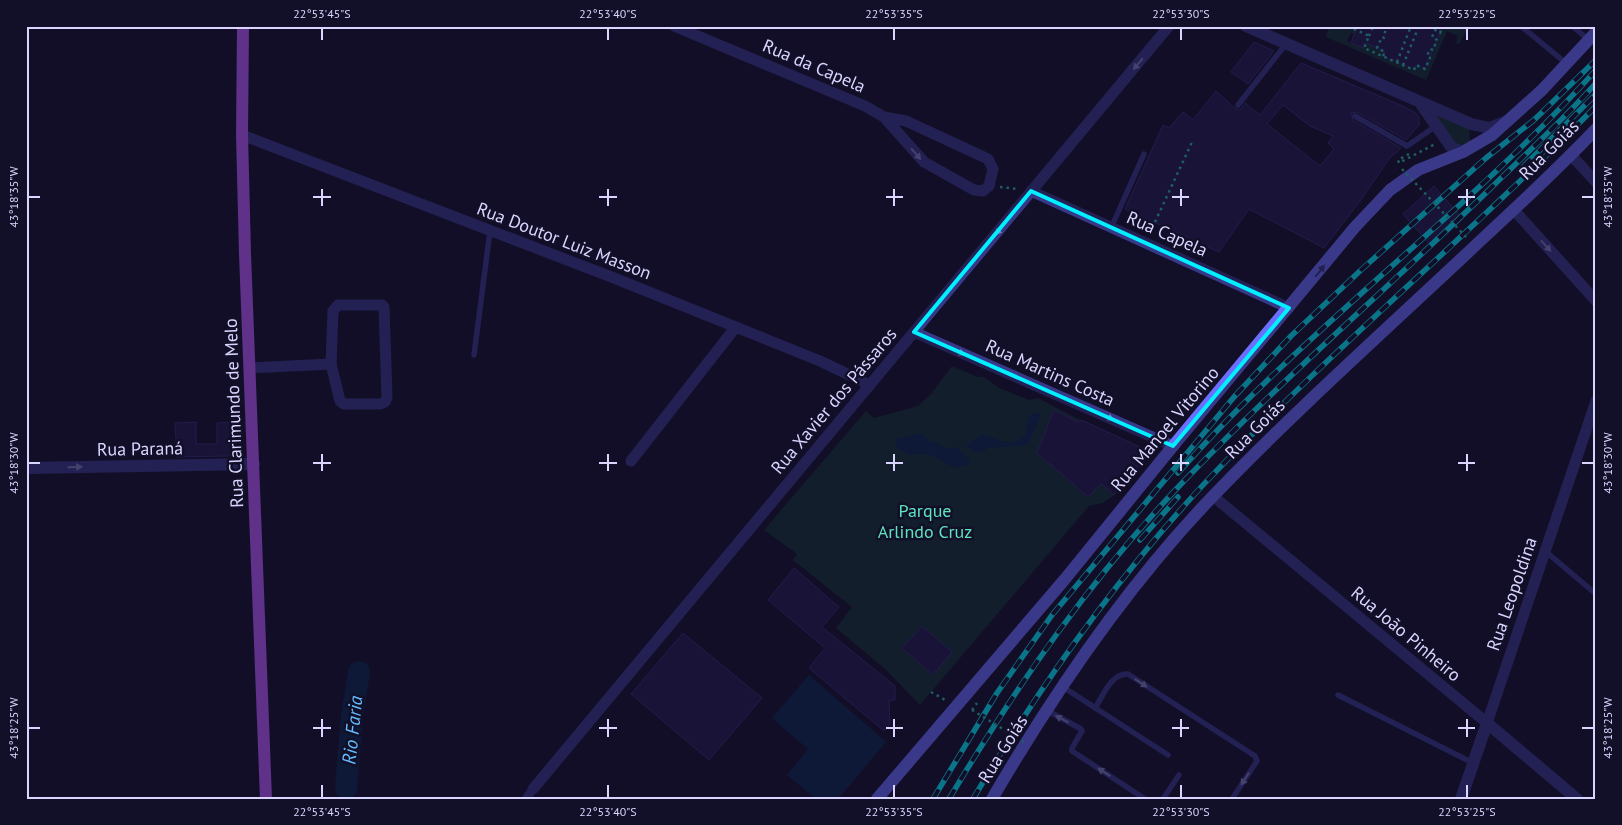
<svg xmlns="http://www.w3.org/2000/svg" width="1622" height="825" font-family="'PT Sans',sans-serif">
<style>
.green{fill:#12322f;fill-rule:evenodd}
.water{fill:#0b254b}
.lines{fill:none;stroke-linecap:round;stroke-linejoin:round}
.river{stroke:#0b254b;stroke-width:22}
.building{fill:#221a49;stroke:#372c76;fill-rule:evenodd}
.path{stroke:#2cbdaf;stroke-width:2.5;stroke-dasharray:2.5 4;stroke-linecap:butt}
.service{stroke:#383888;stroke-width:5.5}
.pedestrian{stroke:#383888;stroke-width:9}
.minor{stroke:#383888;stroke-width:11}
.tertiary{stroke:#383888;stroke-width:12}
.secondary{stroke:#6c6eff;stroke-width:12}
.primary{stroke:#bc5cff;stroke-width:12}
.rail-casing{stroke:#01efff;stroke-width:5.5}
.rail{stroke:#120f28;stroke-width:4;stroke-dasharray:11;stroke-linecap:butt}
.path-bridge{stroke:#2cbdaf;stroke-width:2.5;stroke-dasharray:2.5 4;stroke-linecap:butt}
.oneway{fill:#807fbe}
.oneway2{fill:#36357e}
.marked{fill:none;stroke:#01efff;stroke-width:4;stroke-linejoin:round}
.ticks{fill:none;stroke:#d9d5ff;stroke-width:2}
.labels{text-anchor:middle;stroke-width:5;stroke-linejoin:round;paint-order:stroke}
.street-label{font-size:18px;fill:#d9d5ff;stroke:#120f28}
.park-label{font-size:18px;fill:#5de4bd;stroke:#120f28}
.water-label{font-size:19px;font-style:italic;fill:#63bdff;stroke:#120f28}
.neatline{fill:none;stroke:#d9d5ff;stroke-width:2}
.ticks-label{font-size:12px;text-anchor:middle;fill:#d9d5ff}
</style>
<rect width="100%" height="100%" fill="#120f28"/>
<g class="green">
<path d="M1329 26H1357L1385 52 1384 57 1414 70 1416 65 1425 68 1430 58 1427 56 1433 50 1437 40 1432 37 1440 32 1443 26H1469L1459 44 1456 43 1458 36 1447 31 1426 80 1326 37ZM1351 33 1368 40 1365 48 1347 41Z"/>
<path d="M1430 110 1469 128 1470 142 1459 148Z"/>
<path d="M952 366 978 377H984L999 388 1029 400 1038 398 1080 420 1060 449 1114 495 1103 503 1089 506 920 705 884 668 836 628 852 607 793 560 797 554 764 530 866 411 874 418 918 406 931 394Z"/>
</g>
<g class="water">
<path d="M1035 412 1041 415 1029 443 1022 446 987 448 983 453 973 451 966 445 982 434C997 439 1013 450 1026 434L1028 417Z"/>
<path d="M915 434H921L932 443 934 441 947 449 957 447 969 459 970 464 955 468 929 454 910 455 896 447 897 437 900 436 901 439Z"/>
<path d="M809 675 886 742 838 799H816L787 775 808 749 772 718Z"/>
</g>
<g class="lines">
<path class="river" d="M346 788 352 716 359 672"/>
</g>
<g class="building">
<path d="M1357 26H1443L1425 69 1416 65 1414 70 1383 56 1385 52 1367 43 1364 48 1351 43Z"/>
<path d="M1254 42 1274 51 1248 84 1231 72Z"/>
<path d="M1301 63 1403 106 1416 113 1419 118V125L1406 140 1357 112 1351 113 1353 120 1401 148 1389 159 1360 201 1324 248 1249 209 1219 252 1125 209 1163 125 1169 128 1183 112 1193 120 1216 91 1236 109 1240 110 1245 103 1260 115ZM1283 105 1310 126 1333 136 1328 143 1334 149 1320 166 1267 124Z"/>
<path d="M1434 186 1463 219 1432 247 1403 214Z"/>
<path d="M1054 410 1078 422 1080 420 1086 422 1146 450 1148 455 1114 495 1101 484 1088 497 1037 453Z"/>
<path d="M196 422V444H217V423L232 422 234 451 228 456 177 457 175 423Z"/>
<path d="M794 568 839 607 822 627 895 686V700L889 701 890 724 884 731 809 668 825 648 768 600Z"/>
<path d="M922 626 952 652 933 675 902 648Z"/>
<path d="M683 633 762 698 709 760 631 694Z"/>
</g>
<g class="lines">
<g class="path">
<path d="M1348 26 1369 36 1364 48 1414 70 1416 65 1425 69 1430 58 1427 56 1430 49 1433 50 1437 40 1432 37 1435 30 1440 33 1443 26"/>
<path d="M1318 28V26"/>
<path d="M1369 36 1373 26"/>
<path d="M1383 56 1385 52 1377 48 1382 37 1384 38 1386 26"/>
<path d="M1397 62 1411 26"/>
<path d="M1403 65 1419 26"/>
<path d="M1409 154 1398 160 1399 163 1435 144"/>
<path d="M1000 187 1017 189"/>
<path d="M1155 222 1193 140"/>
<path d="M931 692 947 701"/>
<path d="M972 710 977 703"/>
</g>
<g class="service">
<path d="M1521 26 1567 64"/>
<path d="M1572 26 1589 40"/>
<path d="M1238 105 1286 44"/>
<path d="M1355 116 1407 146 1436 126"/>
<path d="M1111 228 1144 154"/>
<path d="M474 355 490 231"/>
<path d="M1545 551 1596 594"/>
<path d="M1063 687 1168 755"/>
<path d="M1338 695 1473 763"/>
<path d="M1095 708C1103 696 1111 673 1128 674L1255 756 1257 761 1232 799"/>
<path d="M1048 711 1081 729 1082 731 1072 748V751L1145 799"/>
<path d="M1163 799 1179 775"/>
</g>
<path class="pedestrian" d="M526 799 533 789"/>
<g class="minor">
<path d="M674 26 865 106 884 117 924 162 974 190 983 191 989 186 993 169 988 159 906 121 884 117"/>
<path d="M242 135 614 278 820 361 870 385"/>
<path d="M1571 155 1596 182"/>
<path d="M1031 191 1289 308"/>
<path d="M1514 210 1596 301"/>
<path d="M338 305H382L384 307 387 398 385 402 380 404H344L340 401 331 364 333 311Z"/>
<path d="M914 332 1173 446"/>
<path d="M250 368 331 364"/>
<path d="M631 461 735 328"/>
<path d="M1213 496 1487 723 1596 401"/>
<path d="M533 789 1169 26"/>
</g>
<g class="tertiary">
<path d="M1246 26 1471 124 1490 128 1507 121"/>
<path d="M1421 104 1452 148 1463 152"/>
<path d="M26 468 254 464"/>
<path d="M1461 799 1487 723 1577 799"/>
</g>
<g class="secondary">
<path d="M877 799 1065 579 1173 446 1355 227 1390 190 1418 170 1463 152 1492 135 1542 90 1596 32"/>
<path d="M992 799C1055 691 1128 584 1215 494 1299 407 1390 326 1478 243 1518 206 1558 169 1596 129"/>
</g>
<path class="primary" d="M243 26 242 135 245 254 266 799"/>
<defs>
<g id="rail">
<path d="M1523 167 1596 94"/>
<path d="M1178 473C1306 328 1467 213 1596 70"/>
<path d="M1140 540 1178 497"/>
<path d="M933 799 997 693 1052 615 1234 397 1291 336 1361 270 1486 158 1534 120 1596 60"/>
<path d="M949 799C1017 685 1091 578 1183 482 1283 378 1393 284 1496 183 1530 150 1565 118 1596 83"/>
<path d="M973 799C1039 687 1115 580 1203 485 1328 352 1469 236 1596 106"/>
</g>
</defs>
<use href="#rail" class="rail-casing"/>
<use href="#rail" class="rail"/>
<g class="path-bridge">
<path d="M1402 169 1467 238"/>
<path d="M972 710 1024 742"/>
</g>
</g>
<defs><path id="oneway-solid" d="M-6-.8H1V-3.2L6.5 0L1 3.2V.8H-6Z" transform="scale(1.25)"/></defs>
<g class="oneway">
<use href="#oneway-solid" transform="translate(1138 64) rotate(130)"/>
<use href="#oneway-solid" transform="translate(916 154) rotate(49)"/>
<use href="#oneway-solid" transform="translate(1000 229) rotate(130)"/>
<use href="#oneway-solid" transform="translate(1546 246) rotate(48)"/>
<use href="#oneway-solid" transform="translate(958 352) rotate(24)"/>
<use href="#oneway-solid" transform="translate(1107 417) rotate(24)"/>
<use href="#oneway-solid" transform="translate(75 467) rotate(-1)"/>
<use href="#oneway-solid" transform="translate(1141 683) rotate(33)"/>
<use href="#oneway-solid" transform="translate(1062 719) rotate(-152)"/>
<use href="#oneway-solid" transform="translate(1104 772) rotate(-147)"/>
<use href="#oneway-solid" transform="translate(1245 779) rotate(123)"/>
</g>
<use class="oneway2" href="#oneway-solid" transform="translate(1320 271) rotate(-52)"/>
<path d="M0 0H1622V825H0ZM1031 191 1289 308 1173 446 914 332Z" fill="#120f28" fill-opacity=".55" fill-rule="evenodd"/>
<path class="marked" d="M1031 191 1289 308 1173 446 914 332Z"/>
<path class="ticks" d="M322 28V40M608 28V40M894 28V40M1181 28V40M1467 28V40M322 189V206M608 189V206M894 189V206M1181 189V206M1467 189V206M28 197H40M313 197H331M599 197H617M886 197H903M1172 197H1189M1458 197H1475M1582 197H1594M322 454V471M608 454V471M894 454V471M1181 454V471M1467 454V471M28 463H40M313 463H331M599 463H617M886 463H903M1172 463H1189M1458 463H1475M1582 463H1594M322 719V737M608 719V737M894 719V737M1181 719V737M1467 719V737M28 728H40M313 728H331M599 728H617M886 728H903M1172 728H1189M1458 728H1475M1582 728H1594M322 785V798M608 785V798M894 785V798M1181 785V798M1467 785V798"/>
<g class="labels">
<g class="street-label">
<text transform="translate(814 66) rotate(23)" y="6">Rua da Capela</text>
<text transform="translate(1549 150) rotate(-45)" y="6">Rua Goiás</text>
<text transform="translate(1167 234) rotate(24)" y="6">Rua Capela</text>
<text transform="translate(564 241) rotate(21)" y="6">Rua Doutor Luiz Masson</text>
<text transform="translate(1050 373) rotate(24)" y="6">Rua Martins Costa</text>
<text transform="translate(834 401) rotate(-50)" y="6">Rua Xavier dos Pássaros</text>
<text transform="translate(234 413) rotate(-92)" y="6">Rua Clarimundo de Melo</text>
<text transform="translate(1165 429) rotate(-50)" y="6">Rua Manoel Vitorino</text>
<text transform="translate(1255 429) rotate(-45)" y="6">Rua Goiás</text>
<text transform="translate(140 449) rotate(-1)" y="6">Rua Paraná</text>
<text transform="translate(1512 594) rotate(-71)" y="6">Rua Leopoldina</text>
<text transform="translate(1406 634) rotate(40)" y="6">Rua João Pinheiro</text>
<text transform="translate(1003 749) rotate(-58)" y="6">Rua Goiás</text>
</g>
<g class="park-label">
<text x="925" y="517">Parque<tspan x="925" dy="21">Arlindo Cruz</tspan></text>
</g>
<g class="water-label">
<text transform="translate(352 730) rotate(-84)" y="7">Rio Faria</text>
</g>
</g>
<rect width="1622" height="825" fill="none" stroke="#120f28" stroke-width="55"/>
<rect x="28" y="28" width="1566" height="770" class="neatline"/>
<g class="ticks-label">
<text x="322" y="18">22°53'45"S</text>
<text x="608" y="18">22°53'40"S</text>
<text x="894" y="18">22°53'35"S</text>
<text x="1181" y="18">22°53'30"S</text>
<text x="1467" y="18">22°53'25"S</text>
<text transform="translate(1608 197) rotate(-90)" y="4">43°18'35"W</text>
<text transform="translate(14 197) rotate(-90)" y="4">43°18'35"W</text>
<text transform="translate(1608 463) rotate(-90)" y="4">43°18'30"W</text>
<text transform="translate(14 463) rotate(-90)" y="4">43°18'30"W</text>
<text transform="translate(1608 728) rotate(-90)" y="4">43°18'25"W</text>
<text transform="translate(14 728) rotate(-90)" y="4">43°18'25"W</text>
<text x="322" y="816">22°53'45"S</text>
<text x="608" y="816">22°53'40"S</text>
<text x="894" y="816">22°53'35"S</text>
<text x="1181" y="816">22°53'30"S</text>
<text x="1467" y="816">22°53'25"S</text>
</g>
</svg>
